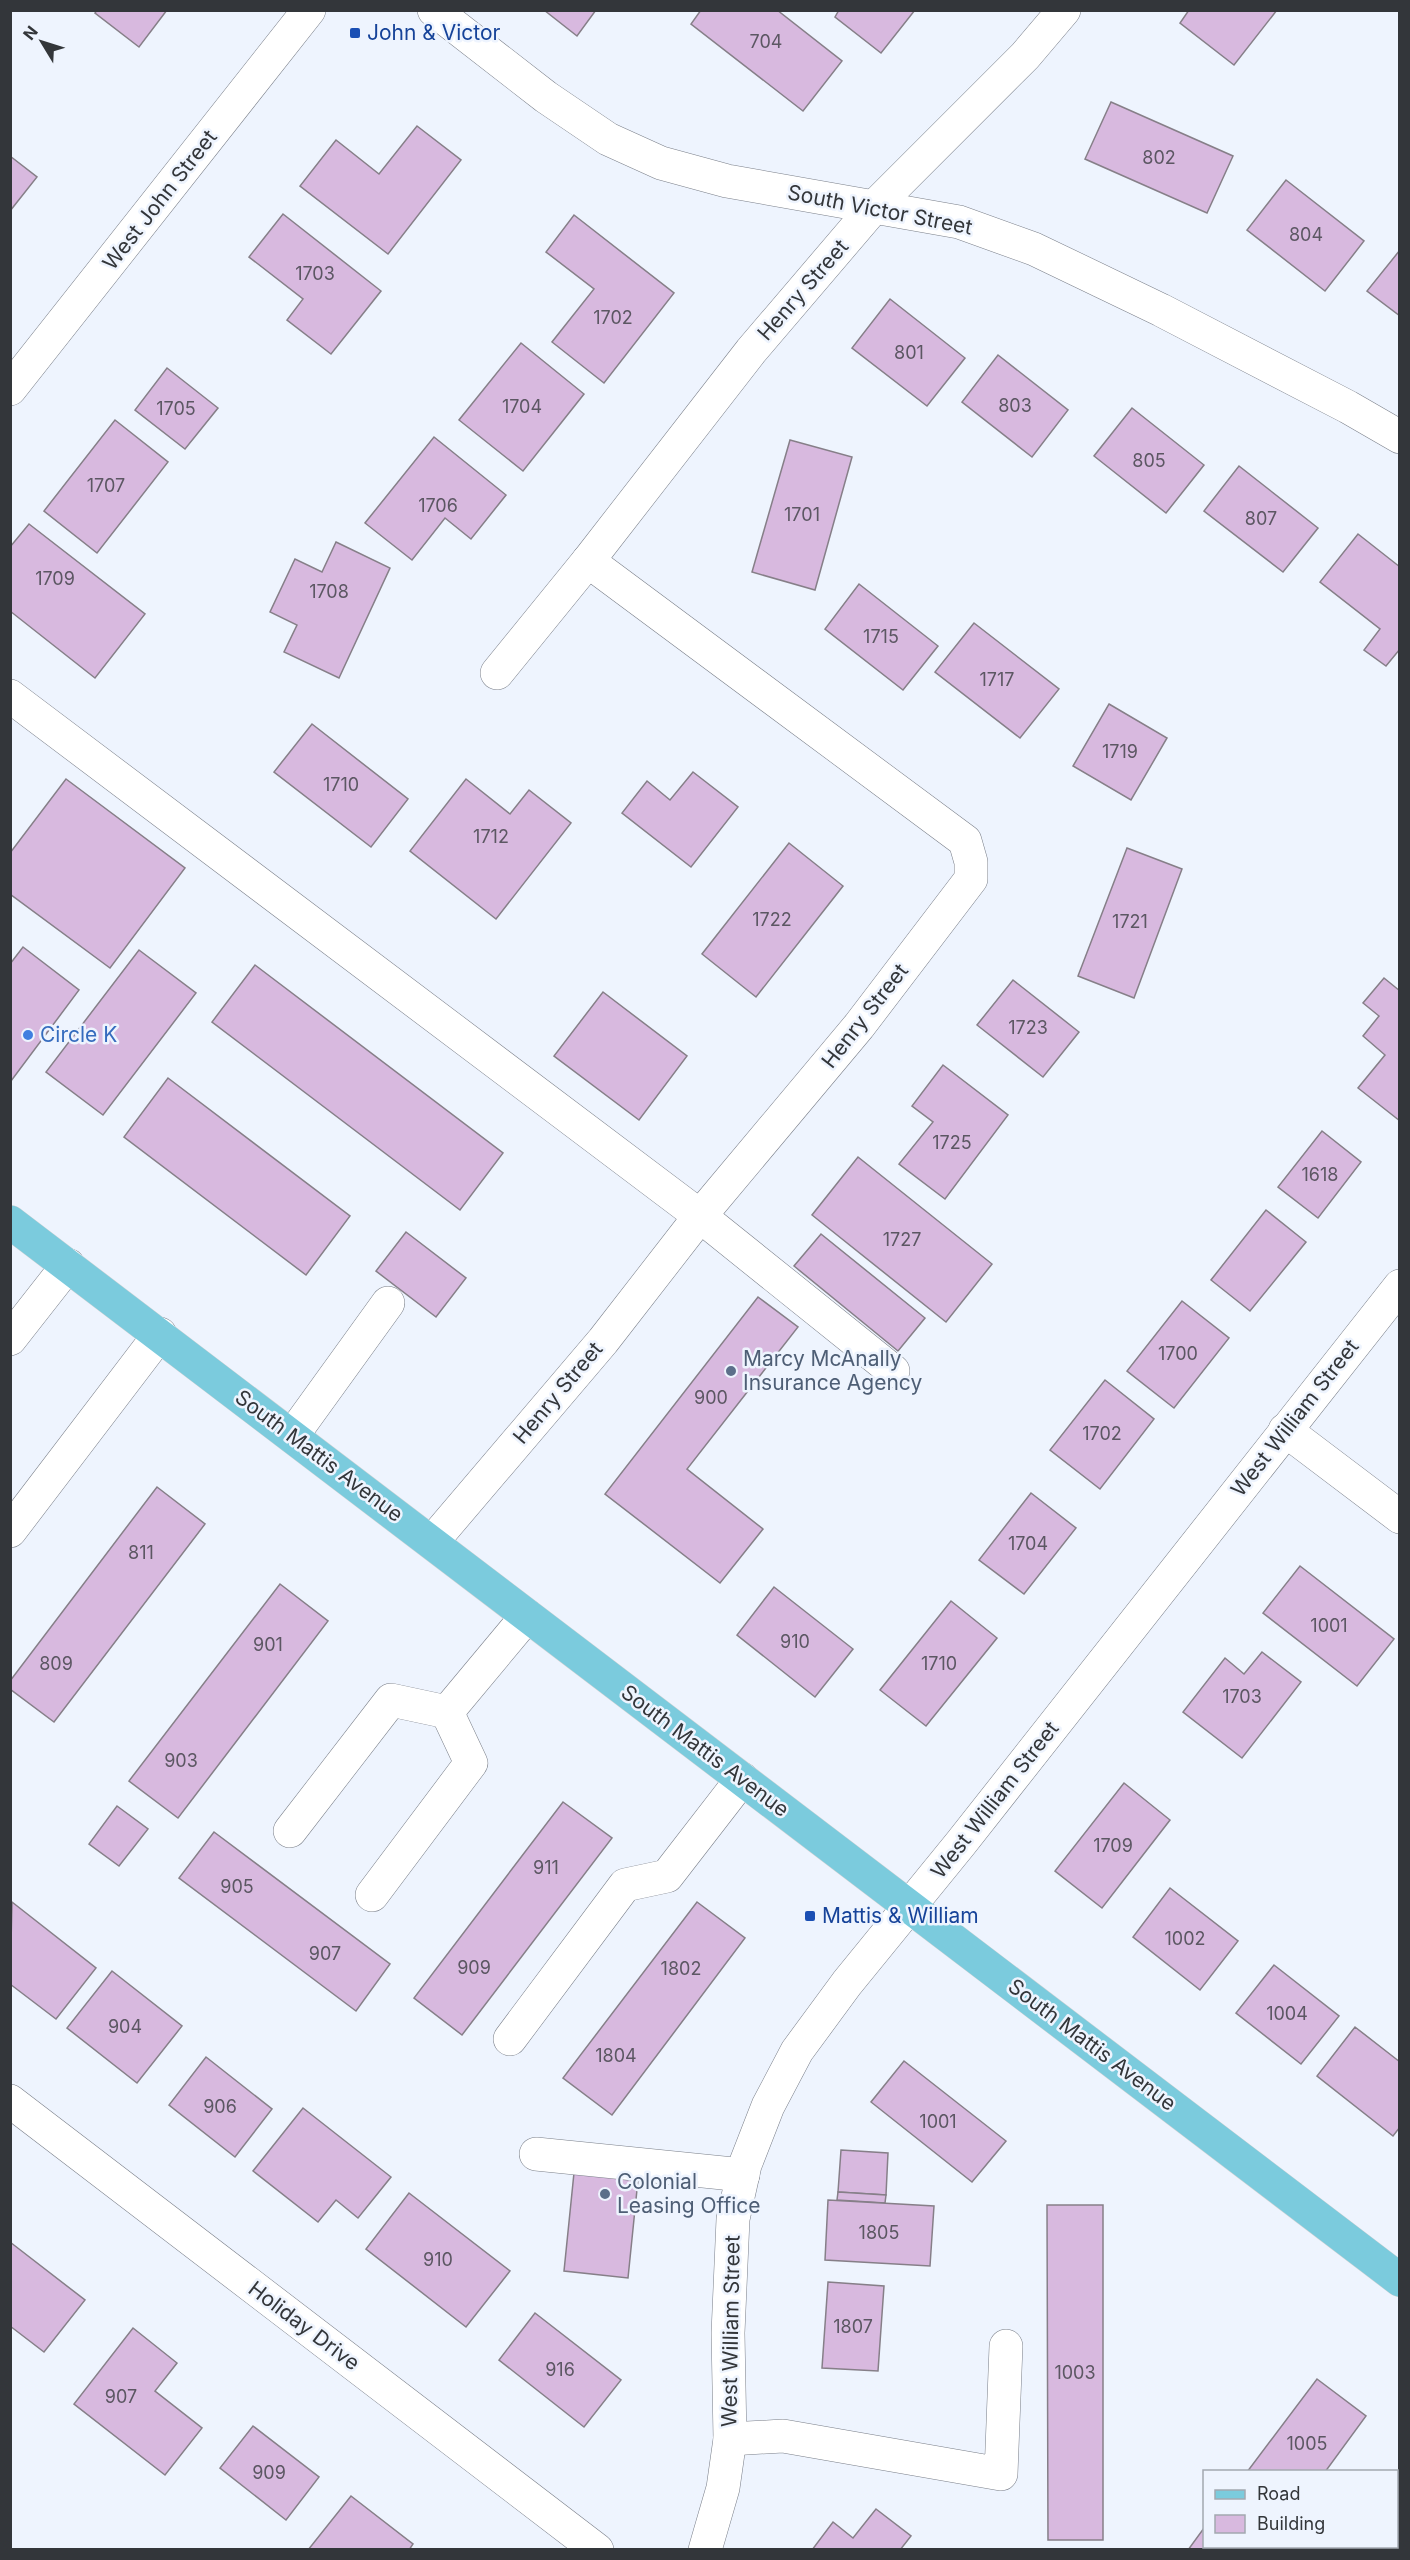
<svg xmlns="http://www.w3.org/2000/svg" width="1410" height="2560" font-family="Inter,sans-serif">
<style>
.building{fill:#d8b9df;stroke:#867f88;stroke-width:1.5}
.lines{fill:none;stroke-linecap:round;stroke-linejoin:round}
.minor-casing{stroke:#7a7f89;stroke-width:34}
.major-casing{stroke:#d2d3d4;stroke-width:34}
.minor{stroke:#fff;stroke-width:33}
.major{stroke:#7bcbdd;stroke-width:33}
.transit-dot{fill:#1a4fb4;stroke:#eef4fe;stroke-width:2}
.shop-dot{fill:#3f7fe0;stroke:#eef4fe;stroke-width:2}
.service-dot{fill:#5c6f8a;stroke:#eef4fe;stroke-width:2}
.labels{text-anchor:middle;stroke-width:5;stroke-linejoin:round;paint-order:stroke}
.number-label{font-size:18px;fill:#5c5763}
.transit-label{font-size:21px;fill:#164399;stroke:#eef4fe;text-anchor:start}
.street-label{font-size:21px;fill:#33363a;stroke:#eef4fe}
.shop-label{font-size:21px;fill:#366cbe;stroke:#eef4fe;text-anchor:start}
.service-label{font-size:21px;fill:#4e5e75;stroke:#eef4fe;text-anchor:start}
</style>
<rect width="100%" height="100%" fill="#eef4fe"/>
<g class="building">
<path d="M97 10H167L139 47 95 13Z"/>
<path d="M544 10H596L577 36Z"/>
<path d="M701 10H777L842 61 803 111 691 24Z"/>
<path d="M839 10H915L881 53 835 17Z"/>
<path d="M1189 10H1277L1234 65 1180 23Z"/>
<path d="M1111 102 1233 156 1207 213 1085 159Z"/>
<path d="M417 126 461 160 388 254 300 186 336 140 379 174Z"/>
<path d="M10 156 37 177 10 211Z"/>
<path d="M1286 180 1364 241 1325 291 1247 230Z"/>
<path d="M283 214 381 291 331 354 287 320 303 299 249 257Z"/>
<path d="M574 215 674 293 604 383 552 342 594 289 546 252Z"/>
<path d="M1400 250V316L1367 291Z"/>
<path d="M890 299 965 358 927 406 852 348Z"/>
<path d="M521 343 584 394 523 471 459 420Z"/>
<path d="M998 355 1068 410 1032 457 962 402Z"/>
<path d="M167 368 218 408 185 449 135 410Z"/>
<path d="M1132 408 1204 465 1166 513 1094 456Z"/>
<path d="M115 420 168 462 97 553 44 511Z"/>
<path d="M434 437 506 495 471 539 445 518 412 560 365 523Z"/>
<path d="M790 440 852 457 815 590 752 572Z"/>
<path d="M1239 466 1318 528 1283 572 1204 511Z"/>
<path d="M29 524 145 614 95 678 10 611V547Z"/>
<path d="M1358 534 1400 567V649L1386 666 1364 650 1380 629 1320 582Z"/>
<path d="M336 542 390 568 339 678 284 652 297 625 270 612 295 559 322 572Z"/>
<path d="M859 584 938 646 903 690 825 629Z"/>
<path d="M974 623 1059 689 1020 738 935 672Z"/>
<path d="M1109 704 1167 738 1131 800 1073 766Z"/>
<path d="M312 724 408 799 371 847 274 772Z"/>
<path d="M693 772 738 807 691 867 622 813 647 781 670 800Z"/>
<path d="M66 779 185 868 110 968 10 894V853Z"/>
<path d="M466 779 510 814 529 790 571 823 496 919 410 851Z"/>
<path d="M789 843 843 886 756 997 702 954Z"/>
<path d="M1127 848 1182 869 1134 998 1078 976Z"/>
<path d="M23 947 79 990 11 1081 10 964Z"/>
<path d="M139 950 196 993 103 1115 46 1072Z"/>
<path d="M255 965 503 1153 460 1210 212 1022Z"/>
<path d="M1384 978 1400 991V1121L1358 1088 1385 1055 1363 1036 1379 1016 1363 1003Z"/>
<path d="M1013 980 1079 1032 1043 1077 977 1025Z"/>
<path d="M603 992 687 1056 639 1120 554 1056Z"/>
<path d="M943 1065 1008 1115 945 1199 899 1164 933 1122 912 1106Z"/>
<path d="M168 1078 350 1216 306 1275 124 1137Z"/>
<path d="M1322 1131 1361 1162 1318 1218 1278 1187Z"/>
<path d="M858 1157 992 1264 946 1322 812 1215Z"/>
<path d="M1266 1210 1306 1242 1250 1311 1211 1280Z"/>
<path d="M406 1232 466 1278 436 1317 376 1271Z"/>
<path d="M821 1234 925 1318 898 1351 794 1266Z"/>
<path d="M758 1297 798 1327 687 1469 763 1529 720 1583 605 1494Z"/>
<path d="M1182 1301 1229 1338 1174 1408 1127 1371Z"/>
<path d="M1105 1380 1154 1419 1100 1489 1050 1450Z"/>
<path d="M157 1487 205 1524 54 1722 10 1689V1681Z"/>
<path d="M1031 1493 1076 1528 1024 1594 979 1560Z"/>
<path d="M1300 1566 1394 1639 1357 1686 1263 1613Z"/>
<path d="M280 1584 328 1621 178 1818 129 1781Z"/>
<path d="M774 1587 853 1649 815 1697 737 1635Z"/>
<path d="M951 1601 997 1638 926 1726 880 1690Z"/>
<path d="M1262 1652 1301 1682 1242 1758 1183 1712 1225 1658 1244 1674Z"/>
<path d="M1124 1783 1170 1820 1102 1908 1055 1871Z"/>
<path d="M563 1802 612 1838 462 2035 414 1998Z"/>
<path d="M117 1806 148 1829 119 1866 89 1844Z"/>
<path d="M214 1832 390 1964 356 2011 179 1878Z"/>
<path d="M1170 1888 1238 1941 1200 1990 1133 1937Z"/>
<path d="M12 1902 96 1968 56 2019 10 1984Z"/>
<path d="M697 1902 745 1938 612 2115 563 2078Z"/>
<path d="M1274 1965 1339 2016 1301 2064 1236 2013Z"/>
<path d="M112 1971 182 2026 137 2083 67 2028Z"/>
<path d="M1355 2027 1400 2062V2127L1393 2136 1317 2076Z"/>
<path d="M206 2057 272 2109 235 2157 169 2105Z"/>
<path d="M904 2061 1006 2141 972 2182 871 2102Z"/>
<path d="M303 2108 391 2177 358 2218 336 2200 318 2222 253 2171Z"/>
<path d="M841 2150 888 2153 886 2195 838 2192Z"/>
<path d="M575 2163 639 2170 628 2278 564 2271Z"/>
<path d="M838 2192 886 2195 885 2203 837 2200Z"/>
<path d="M409 2193 510 2271 466 2327 366 2249Z"/>
<path d="M828 2200 934 2206 930 2266 825 2260Z"/>
<path d="M1047 2205H1103V2540H1048Z"/>
<path d="M10 2242 85 2300 44 2352 10 2326Z"/>
<path d="M828 2282 884 2286 878 2371 822 2368Z"/>
<path d="M535 2313 621 2380 584 2427 499 2360Z"/>
<path d="M133 2328 177 2363 155 2391 202 2428 165 2475 74 2404Z"/>
<path d="M1317 2379 1366 2416 1325 2472H1247Z"/>
<path d="M253 2426 319 2477 286 2520 220 2468Z"/>
<path d="M351 2496 413 2544 409 2550H308Z"/>
<path d="M876 2509 911 2536 900 2550H812L833 2522 853 2538Z"/>
<path d="M1204 2528V2546H1268L1266 2550H1188Z"/>
</g>
<g class="lines">
<defs>
<g id="minor">
<path d="M434 10 546 97 608 139 661 163 727 181 959 222 1034 249 1161 310 1348 407 1400 437"/>
<path d="M10 389 309 10"/>
<path d="M497 673 588 561 751 351 873 208 1025 56 1064 10"/>
<path d="M10 696 700 1216 893 1371"/>
<path d="M10 1339 68 1265"/>
<path d="M1285 1430 1400 1517"/>
<path d="M292 1436 388 1303"/>
<path d="M10 1531 160 1334"/>
<path d="M432 1542 603 1341 700 1216 859 1026 971 879V862L965 841 588 561"/>
<path d="M447 1712 527 1616"/>
<path d="M290 1831 391 1700 447 1712"/>
<path d="M372 1895 471 1763 447 1712"/>
<path d="M510 2039 625 1885 667 1876 742 1779"/>
<path d="M10 2101 597 2550"/>
<path d="M536 2154 743 2175"/>
<path d="M730 2439 783 2436 1001 2474 1006 2346"/>
<path d="M705 2550 723 2488 730 2439 728 2333 733 2219 745 2165 768 2106 797 2051 847 1983 961 1843 1400 1286"/>
</g>
<path id="major" d="M10 1222 1400 2280"/>
</defs>
<use href="#minor" class="minor-casing"/>
<use href="#major" class="major-casing"/>
<use href="#minor" class="minor"/>
<use href="#major" class="major"/>
</g>
<g class="transit-dot">
<rect x="349" y="27" width="12" height="12" rx="3"/>
<rect x="804" y="1910" width="12" height="12" rx="3"/>
</g>
<circle class="shop-dot" cx="28" cy="1035" r="6"/>
<g class="service-dot">
<circle cx="731" cy="1371" r="6"/>
<circle cx="605" cy="2194" r="6"/>
</g>
<g class="labels">
<g class="number-label">
<text x="766" y="48">704</text>
<text x="1159" y="164">802</text>
<text x="1306" y="241">804</text>
<text x="315" y="280">1703</text>
<text x="613" y="324">1702</text>
<text x="909" y="359">801</text>
<text x="1015" y="412">803</text>
<text x="522" y="413">1704</text>
<text x="176" y="415">1705</text>
<text x="1149" y="467">805</text>
<text x="106" y="492">1707</text>
<text x="438" y="512">1706</text>
<text x="802" y="521">1701</text>
<text x="1261" y="525">807</text>
<text x="55" y="585">1709</text>
<text x="329" y="598">1708</text>
<text x="881" y="643">1715</text>
<text x="997" y="686">1717</text>
<text x="1120" y="758">1719</text>
<text x="341" y="791">1710</text>
<text x="491" y="843">1712</text>
<text x="772" y="926">1722</text>
<text x="1130" y="928">1721</text>
<text x="1028" y="1034">1723</text>
<text x="952" y="1149">1725</text>
<text x="1320" y="1181">1618</text>
<text x="902" y="1246">1727</text>
<text x="1178" y="1360">1700</text>
<text x="711" y="1404">900</text>
<text x="1102" y="1440">1702</text>
<text x="1028" y="1550">1704</text>
<text x="141" y="1559">811</text>
<text x="1329" y="1632">1001</text>
<text x="795" y="1648">910</text>
<text x="268" y="1651">901</text>
<text x="56" y="1670">809</text>
<text x="939" y="1670">1710</text>
<text x="1242" y="1703">1703</text>
<text x="181" y="1767">903</text>
<text x="1113" y="1852">1709</text>
<text x="546" y="1874">911</text>
<text x="237" y="1893">905</text>
<text x="1185" y="1945">1002</text>
<text x="325" y="1960">907</text>
<text x="474" y="1974">909</text>
<text x="681" y="1975">1802</text>
<text x="1287" y="2020">1004</text>
<text x="125" y="2033">904</text>
<text x="616" y="2062">1804</text>
<text x="220" y="2113">906</text>
<text x="938" y="2128">1001</text>
<text x="879" y="2239">1805</text>
<text x="438" y="2266">910</text>
<text x="853" y="2333">1807</text>
<text x="560" y="2376">916</text>
<text x="1075" y="2379">1003</text>
<text x="121" y="2403">907</text>
<text x="1307" y="2450">1005</text>
<text x="269" y="2479">909</text>
</g>
<g class="transit-label">
<text x="367" y="40">John &amp; Victor</text>
<text x="822" y="1923">Mattis &amp; William</text>
</g>
<g class="street-label">
<text transform="translate(160 200) rotate(-52)" y="7">West John Street</text>
<text transform="translate(880 210) rotate(11)" y="7">South Victor Street</text>
<text transform="translate(803 290) rotate(-49)" y="7">Henry Street</text>
<text transform="translate(865 1016) rotate(-52)" y="7">Henry Street</text>
<text transform="translate(558 1393) rotate(-50)" y="7">Henry Street</text>
<text transform="translate(1295 1418) rotate(-52)" y="7">West William Street</text>
<text transform="translate(319 1456) rotate(37)" y="7">South Mattis Avenue</text>
<text transform="translate(705 1751) rotate(37)" y="7">South Mattis Avenue</text>
<text transform="translate(995 1800) rotate(-52)" y="7">West William Street</text>
<text transform="translate(1092 2045) rotate(37)" y="7">South Mattis Avenue</text>
<text transform="translate(304 2326) rotate(37)" y="7">Holiday Drive</text>
<text transform="translate(731 2331) rotate(-89)" y="7">West William Street</text>
</g>
<g class="shop-label">
<text x="40" y="1042">Circle K</text>
</g>
<g class="service-label">
<text x="743" y="1366">Marcy McAnally<tspan x="743" dy="24">Insurance Agency</tspan></text>
<text x="617" y="2189">Colonial<tspan x="617" dy="24">Leasing Office</tspan></text>
</g>
</g>
<rect width="1410" height="2560" fill="none" stroke="#33363a" stroke-width="24"/>
<rect x="1203" y="2470" width="195" height="78" fill="#eef4fe" stroke="#a3a8b0" stroke-width="1.5"/>
<rect x="1215" y="2490" width="30" height="9" fill="#7bcbdd" stroke="#a3a8b0" stroke-width="1.5"/>
<text x="1257" y="2500" font-size="18" fill="#33363a">Road</text>
<rect x="1215" y="2515" width="30" height="18" fill="#d8b9df" stroke="#a3a8b0" stroke-width="1.5"/>
<text x="1257" y="2530" font-size="18" fill="#33363a">Building</text>
<g transform="translate(42 42) rotate(308)" stroke="#eef4fe" stroke-width="4.5" paint-order="stroke">
<path d="M0-4.5L10 22L0 15L-10 22Z" fill="#33363a"/>
<text y="-9" font-size="16" font-weight="bold" text-anchor="middle" fill="#33363a">N</text>
</g>
</svg>
